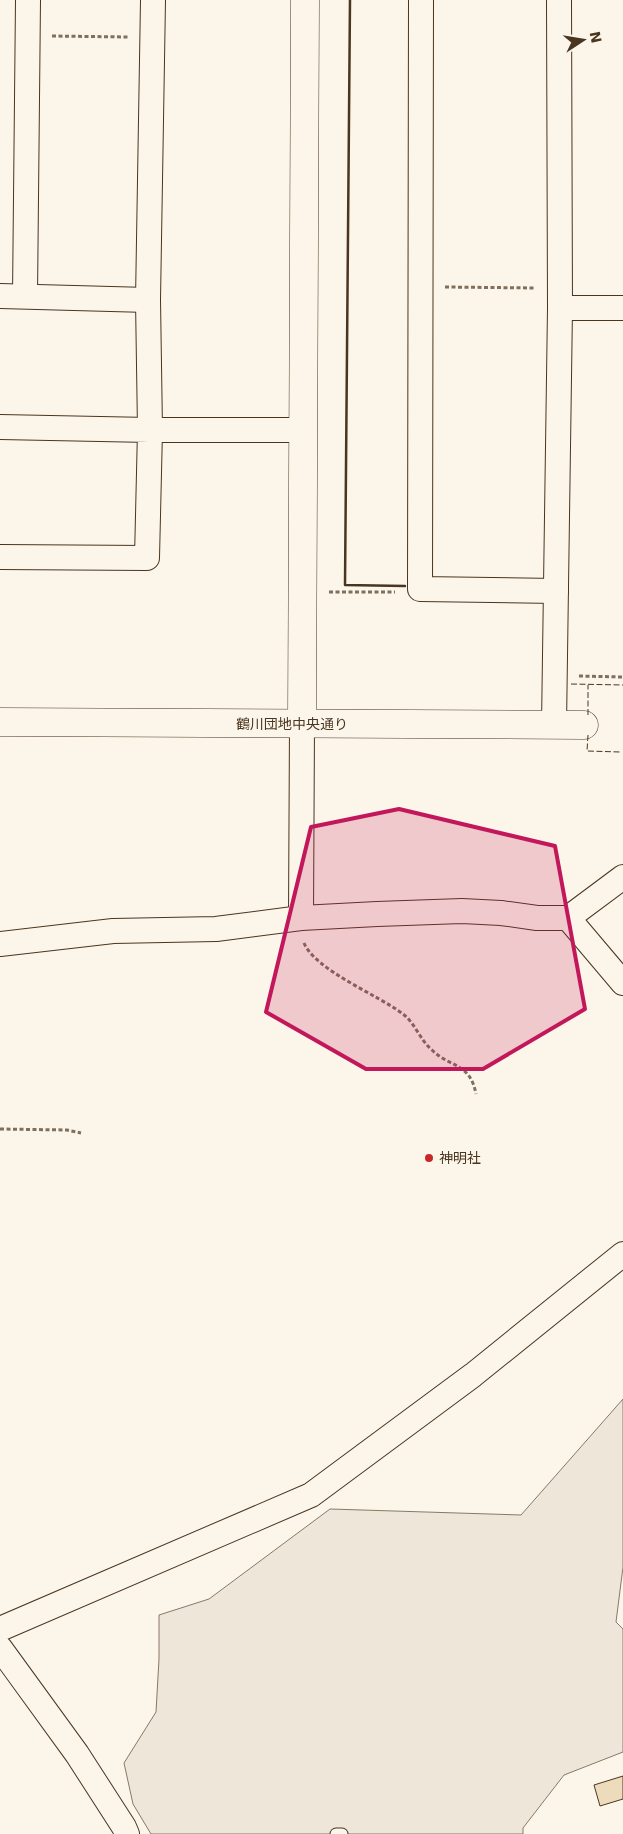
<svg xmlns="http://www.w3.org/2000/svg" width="623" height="1834" font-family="'DejaVu Sans','Noto Sans JP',sans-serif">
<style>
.green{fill:#ede6d9;stroke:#887966}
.building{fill:#ecdcbc;stroke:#4a3520}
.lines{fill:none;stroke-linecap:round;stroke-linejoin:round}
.service-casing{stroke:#4a3520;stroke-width:13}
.minor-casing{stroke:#4a3520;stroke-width:26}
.tertiary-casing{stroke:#4a3520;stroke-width:29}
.path{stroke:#7f6f5c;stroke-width:3;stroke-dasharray:4 2.5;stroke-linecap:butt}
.service{stroke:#fbf6e9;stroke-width:11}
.minor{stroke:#fbf6e9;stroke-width:24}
.tertiary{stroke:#fbf6e9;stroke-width:28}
.fence{stroke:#4a3520;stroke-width:1;stroke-dasharray:6 2.5;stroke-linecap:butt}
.wall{stroke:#4a3520;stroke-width:2.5}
.marked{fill:#c2185b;fill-opacity:0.2;stroke:#c2185b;stroke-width:4;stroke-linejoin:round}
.poi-dot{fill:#c62828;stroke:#fbf6e9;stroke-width:2}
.labels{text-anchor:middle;stroke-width:4;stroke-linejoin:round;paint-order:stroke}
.street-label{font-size:14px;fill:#4a3520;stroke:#fbf6e9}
.poi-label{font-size:14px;fill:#4a3520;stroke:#fbf6e9;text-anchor:start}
</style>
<rect width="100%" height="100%" fill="#fbf6e9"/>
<path class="green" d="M623 1399V1567L616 1622 623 1629V1752L564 1775 523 1828V1834H151L133 1804 124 1763 156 1712 159 1659V1615L209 1599 330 1509 521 1515Z"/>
<path class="building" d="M623 1776V1799L600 1806 594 1785Z"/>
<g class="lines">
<defs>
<path id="service" d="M336 1834H342"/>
<g id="minor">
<path d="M153 0 148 300 150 430H304"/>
<path d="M421 0 420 589 556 591"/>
<path d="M0 296 148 300"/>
<path d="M25 296 28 0"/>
<path d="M560 308H623"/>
<path d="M0 427 150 430 147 558 0 557"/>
<path d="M554 725 560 308 559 0"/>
<path d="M301 918 302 724"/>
<path d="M568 918 623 877"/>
<path d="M0 944 113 931 216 929 301 918 377 914 462 911 501 913 537 918H568L623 983"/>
<path d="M0 1629 311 1495 473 1375 623 1254"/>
<path d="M0 1648 77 1754 124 1827 127 1834"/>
</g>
<g id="tertiary">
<path d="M0 722 584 725"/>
<path d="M302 724 305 0"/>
</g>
</defs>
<use href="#service" class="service-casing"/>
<use href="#minor" class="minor-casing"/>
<use href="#tertiary" class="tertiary-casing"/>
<g class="path">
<path d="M52 36 128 37"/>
<path d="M445 287 536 288"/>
<path d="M329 592H395"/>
<path d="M579 676 623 677"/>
<path d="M304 943C315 970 378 995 403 1014 415 1023 420 1040 432 1050 450 1068 470 1062 476 1094"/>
<path d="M0 1129 67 1130 81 1133"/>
</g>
<use href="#service" class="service"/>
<use href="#minor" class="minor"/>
<use href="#tertiary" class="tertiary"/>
<g class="fence">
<path d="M571 684 623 685"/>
<path d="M588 715V685"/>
<path d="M588 735 587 751 620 752"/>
</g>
<path class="wall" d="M350 0 345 585 405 586"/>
</g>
<path class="marked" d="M399 809 555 846 585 1009 483 1069H366L266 1012 311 827Z"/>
<circle class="poi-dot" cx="429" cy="1158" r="5"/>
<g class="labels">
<g class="street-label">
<text x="292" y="729">鶴川団地中央通り</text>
</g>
<g class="poi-label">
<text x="439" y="1163">神明社</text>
</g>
</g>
<g transform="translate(583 40) rotate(78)" stroke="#fbf6e9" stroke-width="4" paint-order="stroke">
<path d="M0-4L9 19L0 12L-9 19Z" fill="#4a3520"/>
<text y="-8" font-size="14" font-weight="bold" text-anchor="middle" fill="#4a3520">N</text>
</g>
</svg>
